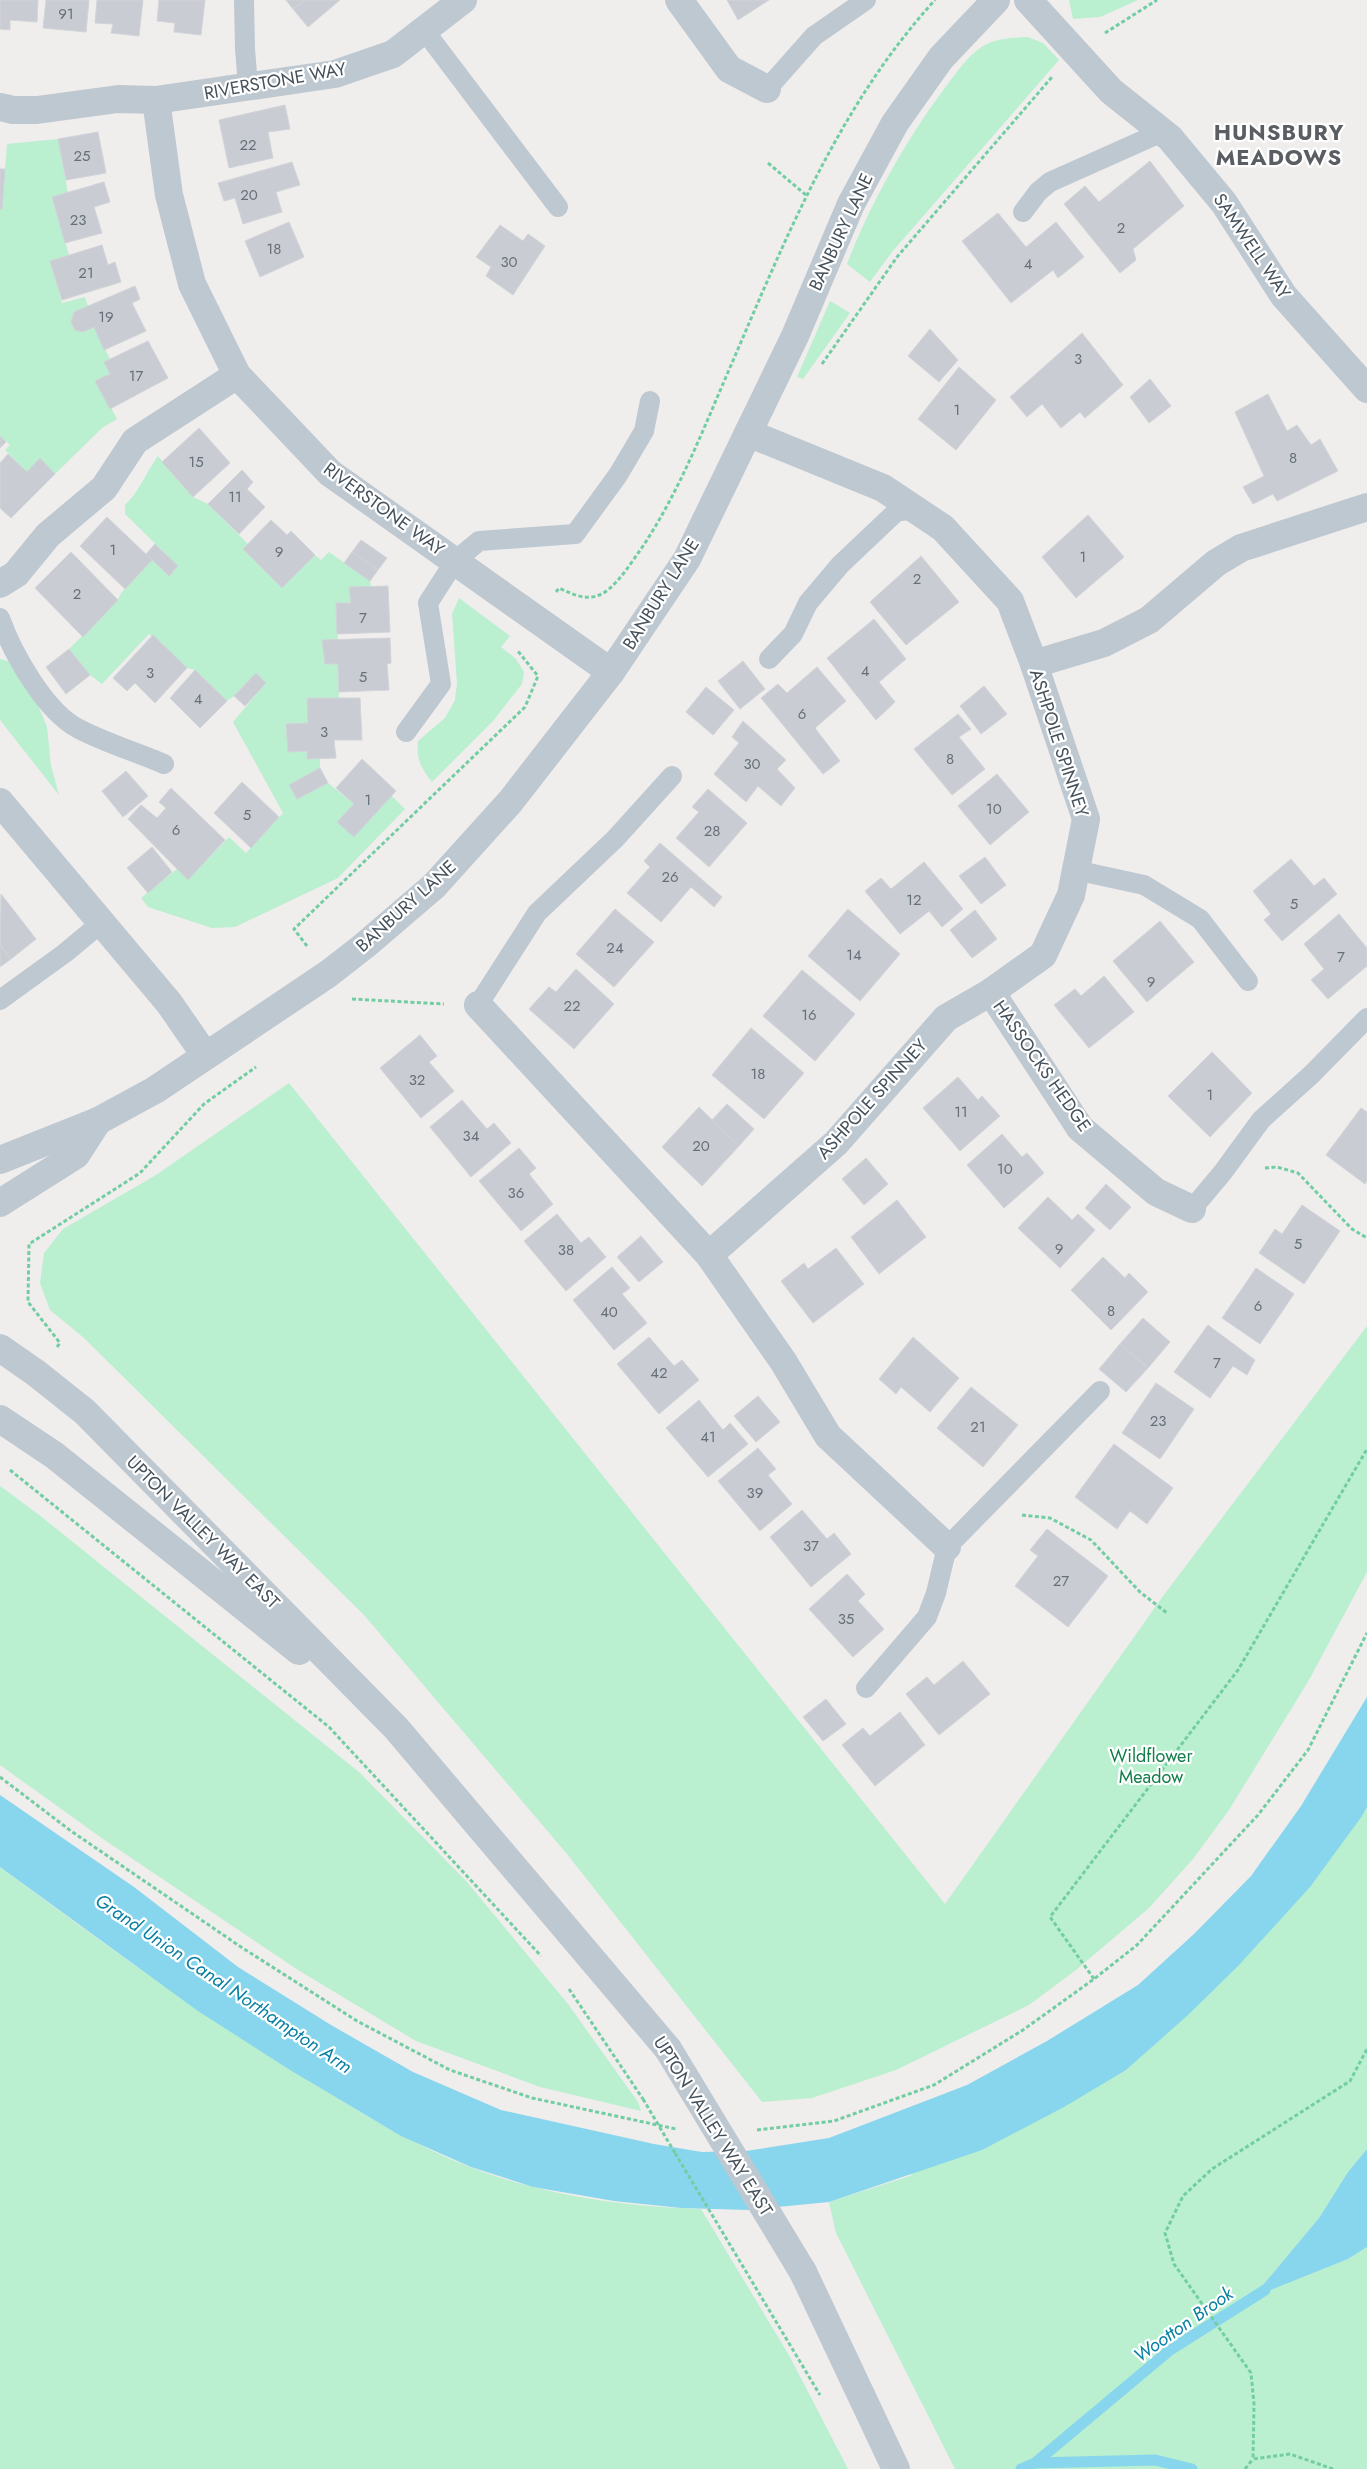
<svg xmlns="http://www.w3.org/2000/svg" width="1367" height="2469" font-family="Jost,sans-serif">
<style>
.green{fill:#baefd0}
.water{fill:#87d6ed}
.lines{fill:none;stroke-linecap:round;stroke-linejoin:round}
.stream{stroke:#87d6ed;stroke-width:11}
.building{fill:#caccd3;stroke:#d1d4d9}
.path{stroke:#72cea2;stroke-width:3;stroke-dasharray:4 2.5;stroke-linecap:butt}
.service{stroke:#bec8d0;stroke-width:20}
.minor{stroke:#bec8d0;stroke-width:28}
.tertiary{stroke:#bec8d0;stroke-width:28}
.path-bridge{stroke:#72cea2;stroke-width:3;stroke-dasharray:4 2.5;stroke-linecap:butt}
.tertiary-bridge{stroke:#bec8d0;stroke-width:28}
.labels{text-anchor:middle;stroke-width:4.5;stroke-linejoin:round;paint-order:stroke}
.number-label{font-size:15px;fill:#667079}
.street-label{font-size:18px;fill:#45515b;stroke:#fff}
.park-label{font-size:18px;fill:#157e4b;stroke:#fff}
.water-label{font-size:19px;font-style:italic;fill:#0a80a2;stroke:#fff}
.district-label{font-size:22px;font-weight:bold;letter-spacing:1px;fill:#5a5e63;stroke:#fff}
</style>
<rect width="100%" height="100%" fill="#f0eded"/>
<g class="green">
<path d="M1069 0H1138L1100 17 1073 19Z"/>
<path d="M1028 37 1043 43 1059 60 892 252 870 282 847 264C871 202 907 138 947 85 957 72 967 57 980 48 995 38 1011 38 1028 37Z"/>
<path d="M58 139 68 193 52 198 69 255 51 261 62 303 85 297 88 306 74 312 71 322 75 330 83 332 94 327 110 359 104 362 110 374 96 381 117 419 102 428 55 474 27 472 5 450 10 445 0 436V209H2L7 144Z"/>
<path d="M830 301 850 313 803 379 797 377Z"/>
<path d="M158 456 193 497 208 504 248 544 243 549 315 555 321 560 329 552 370 581 371 587 349 588 351 603H336L338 640H322L325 664H338L339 698H307L308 723 286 724 288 752 307 751V759H320V768L290 786 297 799 328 783 354 804 391 795 405 809 338 878 235 927 212 928 148 907 141 898 177 869 188 880 229 837 246 853 283 813 233 722 266 683 256 673 234 696 227 701 195 670 187 668 149 634 102 684 90 675 69 649 118 600 121 593 152 560 169 576 178 566 125 514V505C140 491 146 472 158 456Z"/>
<path d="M459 598 510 636 501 647 516 659 524 672 522 684 493 721 432 782C421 768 416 759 418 741L445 718 455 700 457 683 452 614Z"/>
<path d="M0 659 8 661 36 700 47 727 51 766 59 795 0 720Z"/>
<path d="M289 1083 945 1904 1163 1596 1367 1326V1572L1309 1680 1229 1810 1193 1859 1149 1908 1076 1970 1029 2005 896 2070 812 2098 762 2102 567 1854 364 1615 84 1338 50 1310 40 1283 44 1253 63 1229 156 1175Z"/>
<path d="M0 1486 38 1514 359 1772 467 1882 568 2004 638 2102 641 2111 540 2087 416 2041 298 1970 103 1839 0 1765Z"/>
<path d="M1367 1807V2149L1348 2172 1319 2218 1254 2296 1348 2259 1367 2247V2469H955L836 2233 829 2202 910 2176 1362 1816Z"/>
<path d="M0 1867C107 1946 214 2025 329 2093 375 2121 420 2148 470 2167 542 2195 625 2207 701 2209L790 2357 848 2469H0Z"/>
</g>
<g class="water">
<path d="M1367 1697V1807L1362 1816 1310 1887 1239 1965 1188 2015 1126 2070 1064 2107 982 2150 829 2202 748 2210 681 2208 614 2201 533 2187 471 2167 401 2136 290 2070 198 2011 0 1867V1795L134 1887 238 1967 331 2025 413 2072 501 2110 654 2144 702 2152 746 2151 829 2138 967 2085 1047 2041 1138 1985 1194 1934 1251 1876 1301 1806Z"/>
<path d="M1367 2149V2247L1348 2259 1253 2297 1319 2218 1348 2172Z"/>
</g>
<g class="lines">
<g class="stream">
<path d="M1035 2463 1155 2460 1192 2469"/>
<path d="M1021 2469 1035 2463 1170 2350 1265 2290"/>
</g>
</g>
<g class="building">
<path d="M0 0H38L37 22 10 20V30L0 29Z"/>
<path d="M46 0H89L86 32 43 28Z"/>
<path d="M97 0H143L139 36 111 33 113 24 95 23Z"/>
<path d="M159 0H205L201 35 174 32 175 23 157 21Z"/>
<path d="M286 0H305L293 9Z"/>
<path d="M305 0H340L308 27 293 9Z"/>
<path d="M727 0H769L738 20Z"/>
<path d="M285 105 290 129 268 132 273 158 229 168 219 120Z"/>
<path d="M98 132 106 173 66 180 58 139Z"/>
<path d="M1150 161 1184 206 1133 249 1136 260 1120 273 1064 204 1085 186 1099 202Z"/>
<path d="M292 162 300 185 276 192 282 212 243 224 235 198 224 201 218 183Z"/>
<path d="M0 169H5L2 209H0Z"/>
<path d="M104 182 110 202 94 207 102 233 65 243 52 197Z"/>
<path d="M998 213 1026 247 1056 222 1084 257 1058 278 1053 270 1011 303 962 241Z"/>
<path d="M289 222 304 257 260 277 245 241Z"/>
<path d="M500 225 523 241 528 234 545 246 513 295 486 276 491 267 476 257Z"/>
<path d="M102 245 108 265 115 262 121 282 62 300 50 261Z"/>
<path d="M135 286 140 299 132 303 146 331 104 350 94 327 83 332 75 330 71 322 74 312Z"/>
<path d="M930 329 958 360 939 382 908 356Z"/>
<path d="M1082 333 1123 385 1085 418 1080 412 1061 428 1042 404 1027 417 1010 397Z"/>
<path d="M148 341 168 378 110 409 95 381 110 374 104 362Z"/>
<path d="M959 367 996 400 956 450 918 419Z"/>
<path d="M1150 379 1171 406 1149 423 1130 397Z"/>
<path d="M1268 394 1287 431 1297 425 1311 445 1320 439 1338 471 1277 501 1273 494 1253 504 1243 487 1264 476 1235 412Z"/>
<path d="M199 428 230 463 193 497 162 462Z"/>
<path d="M0 436 6 442 0 448Z"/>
<path d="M8 454 27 472 40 458 55 474 11 518 0 508V463Z"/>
<path d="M242 470 253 482 247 489 265 507 239 534 208 504Z"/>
<path d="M1088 515 1124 557 1076 598 1042 557Z"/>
<path d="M107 517 152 560 125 589 80 546Z"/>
<path d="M271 520 287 535 291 531 315 555 282 588 243 549Z"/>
<path d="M361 540 387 558 378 570 352 552Z"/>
<path d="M155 544 178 566 169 576 146 554Z"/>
<path d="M71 552 118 600 83 637 35 588Z"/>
<path d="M352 552 378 570 370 581 344 563Z"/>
<path d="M921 556 959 602 906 645 870 602Z"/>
<path d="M388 586 390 632 337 634 336 603H351L349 587Z"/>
<path d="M874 619 906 659 879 682 895 702 876 720 827 658Z"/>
<path d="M153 635 187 668 155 703 135 683 127 691 113 678Z"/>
<path d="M390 638 391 663 387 664 389 690 339 692 338 664H325L322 640Z"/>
<path d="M69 649 90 675 66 694 46 667Z"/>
<path d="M743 661 765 689 740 709 718 681Z"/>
<path d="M817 667 846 701 815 728 840 761 823 774 761 698 778 684 787 693Z"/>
<path d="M195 670 227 701 200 728 170 698Z"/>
<path d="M256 673 266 683 245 706 234 696Z"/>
<path d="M984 686 1007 714 981 734 960 706Z"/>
<path d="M706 687 734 710 713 735 686 712Z"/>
<path d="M307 698H360L362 740H334L336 758 307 759V751L288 752 286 724 308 723Z"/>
<path d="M958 714 971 729 959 737 985 769 952 795 914 749Z"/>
<path d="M743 721 786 760 777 769 795 788 781 806 758 786 746 802 714 774 739 743 732 737Z"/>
<path d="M362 759 396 791 354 837 337 822 354 804 336 788Z"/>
<path d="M320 768 328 783 297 799 289 785Z"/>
<path d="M126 771 148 796 123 817 102 791Z"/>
<path d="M997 774 1029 812 990 845 958 806Z"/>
<path d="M242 782 279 817 251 848 214 813Z"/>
<path d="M171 788 225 840 188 880 128 819 141 805 157 818 166 808 159 802Z"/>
<path d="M708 789 747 823 709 867 676 838 699 812 692 807Z"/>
<path d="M660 843 722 897 714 907 691 887 661 922 627 893 650 867 644 861Z"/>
<path d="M152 847 172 872 148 893 127 868Z"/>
<path d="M985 857 1006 885 981 904 959 876Z"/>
<path d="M1291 859 1314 886 1324 878 1337 894 1282 941 1264 920 1271 914 1253 891Z"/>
<path d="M924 862 963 909 942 927 929 911 900 934 865 891 881 878 891 889Z"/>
<path d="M1 894 36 939 11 959 0 945Z"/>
<path d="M615 909 654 942 614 987 576 954Z"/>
<path d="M848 909 900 954 860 1001 808 956Z"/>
<path d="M975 910 997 939 972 958 950 930Z"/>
<path d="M1339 914 1367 948V966L1328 999 1311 980 1324 969 1304 944Z"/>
<path d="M1160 921 1194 962 1147 1002 1113 961Z"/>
<path d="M0 945 11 959 0 967Z"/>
<path d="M576 969 614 1004 574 1049 529 1009 549 987 556 992Z"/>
<path d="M802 970 855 1014 815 1061 763 1016Z"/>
<path d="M1104 976 1134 1012 1089 1048 1054 1005 1075 989 1081 996Z"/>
<path d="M751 1028 804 1073 764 1119 712 1075Z"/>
<path d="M420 1035 437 1056 429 1062 454 1091 421 1118 380 1068Z"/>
<path d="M1212 1052 1252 1093 1210 1137 1168 1096Z"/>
<path d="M958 1077 978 1100 982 1096 1000 1116 960 1151 923 1108Z"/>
<path d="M462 1100 487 1129 494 1123 511 1143 471 1177 430 1127Z"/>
<path d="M727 1104 754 1129 739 1146 712 1120Z"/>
<path d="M699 1107 739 1146 702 1186 662 1147Z"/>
<path d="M1361 1108 1367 1112V1181L1365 1184 1326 1155Z"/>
<path d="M1002 1134 1022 1157 1027 1153 1044 1173 1004 1208 967 1165Z"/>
<path d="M519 1148 536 1168 529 1174 553 1204 521 1231 479 1181Z"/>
<path d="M866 1158 888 1184 864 1205 842 1179Z"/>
<path d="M1106 1184 1131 1207 1110 1230 1085 1208Z"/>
<path d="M1048 1197 1072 1220 1078 1214 1095 1230 1060 1268 1018 1228Z"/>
<path d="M897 1200 926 1237 879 1274 851 1237Z"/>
<path d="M1302 1205 1340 1231 1304 1284 1259 1253 1275 1229 1282 1234Z"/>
<path d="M557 1214 581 1243 589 1237 606 1257 566 1291 524 1241Z"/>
<path d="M641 1236 663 1262 639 1282 617 1257Z"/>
<path d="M836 1248 864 1284 813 1323 781 1281 804 1263 808 1269Z"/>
<path d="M1103 1257 1125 1278 1129 1273 1148 1292 1111 1330 1071 1290Z"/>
<path d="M612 1267 630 1288 622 1294 647 1323 614 1350 573 1300Z"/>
<path d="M1256 1268 1294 1294 1260 1344 1222 1318Z"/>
<path d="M1143 1318 1170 1342 1148 1368 1120 1344Z"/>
<path d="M1208 1325 1255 1360 1247 1375 1233 1366 1210 1398 1174 1372Z"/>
<path d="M649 1337 674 1366 682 1360 699 1380 659 1414 617 1364Z"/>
<path d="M913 1337 959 1378 930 1412 901 1387 896 1394 879 1379Z"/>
<path d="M1120 1344 1148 1368 1126 1392 1099 1369Z"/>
<path d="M1156 1383 1194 1409 1160 1459 1122 1433Z"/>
<path d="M971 1387 1018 1425 983 1467 937 1428Z"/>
<path d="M758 1396 780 1422 756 1442 734 1416Z"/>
<path d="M699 1400 723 1430 730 1423 748 1444 708 1477 666 1428Z"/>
<path d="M1114 1444 1173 1488 1147 1524 1130 1511 1117 1529 1075 1497Z"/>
<path d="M758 1448 776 1469 768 1475 792 1504 760 1531 718 1481Z"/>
<path d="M802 1510 827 1539 834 1533 851 1554 811 1587 770 1537Z"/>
<path d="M1047 1529 1108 1576 1068 1627 1015 1586 1038 1556 1030 1550Z"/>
<path d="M847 1574 865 1594 858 1601 884 1629 853 1657 809 1609Z"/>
<path d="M963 1661 990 1694 939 1735 906 1694 927 1677 934 1685Z"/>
<path d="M826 1699 846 1724 823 1741 803 1717Z"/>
<path d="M900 1712 925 1745 875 1786 842 1745 863 1728 870 1736Z"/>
</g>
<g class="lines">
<g class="path">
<path d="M1105 33 1157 0"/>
<path d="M768 163 806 195"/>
<path d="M822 364 897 257 1052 77"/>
<path d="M556 592 559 588C576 596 591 603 608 590 621 579 631 563 641 549 680 491 704 427 732 363 787 235 840 104 935 0"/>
<path d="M307 946 294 929 525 707 538 676 517 650"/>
<path d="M352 999 444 1004"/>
<path d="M1265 1168 1277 1167 1298 1173 1352 1229 1367 1238"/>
<path d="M57 1347 60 1343 28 1302 29 1244 140 1173 204 1104 256 1067"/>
<path d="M10 1470 329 1727 541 1956"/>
<path d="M1022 1515 1050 1518 1091 1540 1140 1592 1167 1613"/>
<path d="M0 1777 71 1831 241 1947 357 2021 450 2070 532 2098 676 2129"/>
<path d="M1094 1979 1050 1917 1238 1670 1367 1449"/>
<path d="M569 1989 643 2099"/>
<path d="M757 2130 834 2121 934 2085 1023 2030 1094 1979 1137 1945 1258 1815 1308 1750 1367 1633"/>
<path d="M675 2153 820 2395"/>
<path d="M1245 2469 1253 2459"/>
<path d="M1333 2469 1290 2454 1253 2459 1254 2404 1251 2373 1174 2264 1165 2233 1183 2196 1212 2169 1350 2081 1367 2049"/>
</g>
<g class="service">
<path d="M244 0 245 49 248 86"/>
<path d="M424 30 558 207"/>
<path d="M767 89 814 36 866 0"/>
<path d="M1023 212 1038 192 1050 182 1162 132"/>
<path d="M0 618C12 652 45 712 79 729 106 743 136 752 164 764"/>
<path d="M769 659 793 634 808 603 840 565 896 512 914 509"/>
<path d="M406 732 441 684 428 603 455 561 479 541 575 534 618 475 644 431 650 401"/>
<path d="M1075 870 1144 885 1200 919 1248 981"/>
<path d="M0 1000 65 953 101 923"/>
<path d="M478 1005 537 913 615 839 672 776"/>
<path d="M1192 1209 1223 1172 1261 1120 1312 1074 1367 1018"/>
<path d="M866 1688 927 1617 936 1593 947 1547 1100 1391"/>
</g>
<g class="minor">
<path d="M679 0 729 69 767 89"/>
<path d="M1028 0 1111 91 1170 138 1224 203 1284 296 1367 389"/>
<path d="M156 100 169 195 192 284 237 375 330 473 611 672"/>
<path d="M0 107 13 110H37L118 99 156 100 335 74 393 54 463 0"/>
<path d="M0 584 16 574 48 535 104 488 135 441 237 375"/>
<path d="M1034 664 1104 643 1149 620 1216 563 1241 548 1367 507"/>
<path d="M0 802 169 1003 205 1055"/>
<path d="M991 992 1080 1128 1156 1192 1192 1209"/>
<path d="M478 1005 709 1255 783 1361 828 1436 947 1547"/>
<path d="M709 1255 836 1143 946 1018 991 992 1043 955 1071 895 1086 819 1034 664 1010 601 943 528 883 488 748 433"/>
</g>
<g class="tertiary">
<path d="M0 1160 98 1121 155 1090 328 974 364 946 434 886 510 802 611 672 687 559 795 336 851 204 895 123 941 58 996 0"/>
<path d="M0 1203 76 1155 98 1121"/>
<path d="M0 1348 36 1373 85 1412 396 1728 668 2049"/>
<path d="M0 1419 54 1455 299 1651"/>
<path d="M803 2272 896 2469"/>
</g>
<path class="path-bridge" d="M643 2099 675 2153"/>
<path class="tertiary-bridge" d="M668 2049 803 2272"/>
</g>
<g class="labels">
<g class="number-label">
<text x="66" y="19">91</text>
<text x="248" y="150">22</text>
<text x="82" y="161">25</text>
<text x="249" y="200">20</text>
<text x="78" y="225">23</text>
<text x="1121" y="233">2</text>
<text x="274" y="254">18</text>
<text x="509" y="267">30</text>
<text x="1028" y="269">4</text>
<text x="86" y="278">21</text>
<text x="106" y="322">19</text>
<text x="1078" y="364">3</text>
<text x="136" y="381">17</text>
<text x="957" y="415">1</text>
<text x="1293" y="463">8</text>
<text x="196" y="467">15</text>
<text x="235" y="502">11</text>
<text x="113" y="555">1</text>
<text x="279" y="557">9</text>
<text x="1083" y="562">1</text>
<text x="917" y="584">2</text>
<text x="77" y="599">2</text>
<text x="363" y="623">7</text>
<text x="865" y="676">4</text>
<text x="150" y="678">3</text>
<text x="363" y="682">5</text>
<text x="198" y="704">4</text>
<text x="802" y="719">6</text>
<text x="324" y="737">3</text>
<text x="950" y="764">8</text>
<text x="752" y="769">30</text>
<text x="368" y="805">1</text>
<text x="994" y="814">10</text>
<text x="247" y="820">5</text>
<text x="176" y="835">6</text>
<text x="712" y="836">28</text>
<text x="670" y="882">26</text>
<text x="914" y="905">12</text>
<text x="1294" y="909">5</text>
<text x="615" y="953">24</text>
<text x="854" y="960">14</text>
<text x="1341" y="962">7</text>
<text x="1151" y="987">9</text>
<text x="572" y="1011">22</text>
<text x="809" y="1020">16</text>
<text x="758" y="1079">18</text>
<text x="417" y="1085">32</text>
<text x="1210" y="1100">1</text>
<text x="961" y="1117">11</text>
<text x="471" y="1141">34</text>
<text x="701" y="1151">20</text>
<text x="1005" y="1174">10</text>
<text x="516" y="1198">36</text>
<text x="1298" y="1249">5</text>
<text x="1059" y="1254">9</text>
<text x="566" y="1255">38</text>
<text x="1258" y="1311">6</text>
<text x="1111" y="1316">8</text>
<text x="609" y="1317">40</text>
<text x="1217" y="1368">7</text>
<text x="659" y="1378">42</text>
<text x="1158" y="1426">23</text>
<text x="978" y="1432">21</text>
<text x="708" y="1442">41</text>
<text x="755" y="1498">39</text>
<text x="811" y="1551">37</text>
<text x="1061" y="1586">27</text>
<text x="846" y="1624">35</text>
</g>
<g class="street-label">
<text transform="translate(275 81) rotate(-10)" y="6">RIVERSTONE WAY</text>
<text transform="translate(841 232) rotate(-65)" y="6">BANBURY LANE</text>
<text transform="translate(1252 246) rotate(56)" y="6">SAMWELL WAY</text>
<text transform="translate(384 509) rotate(36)" y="6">RIVERSTONE WAY</text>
<text transform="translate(661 594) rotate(-58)" y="6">BANBURY LANE</text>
<text transform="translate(1059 743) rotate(72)" y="6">ASHPOLE SPINNEY</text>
<text transform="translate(406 906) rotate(-42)" y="6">BANBURY LANE</text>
<text transform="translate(1042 1066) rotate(55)" y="6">HASSOCKS HEDGE</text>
<text transform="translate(872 1099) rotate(-48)" y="6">ASHPOLE SPINNEY</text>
<text transform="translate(203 1532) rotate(45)" y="6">UPTON VALLEY WAY EAST</text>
<text transform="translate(713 2126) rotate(58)" y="6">UPTON VALLEY WAY EAST</text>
</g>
<g class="park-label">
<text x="1151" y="1762">Wildflower<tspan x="1151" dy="21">Meadow</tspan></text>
</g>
<g class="water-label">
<text transform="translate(224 1983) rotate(34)" y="7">Grand Union Canal Northampton Arm</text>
<text transform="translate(1183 2324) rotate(-35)" y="7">Wootton Brook</text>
</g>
<g class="district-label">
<text x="1279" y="140">HUNSBURY<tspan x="1279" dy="25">MEADOWS</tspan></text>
</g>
</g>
</svg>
